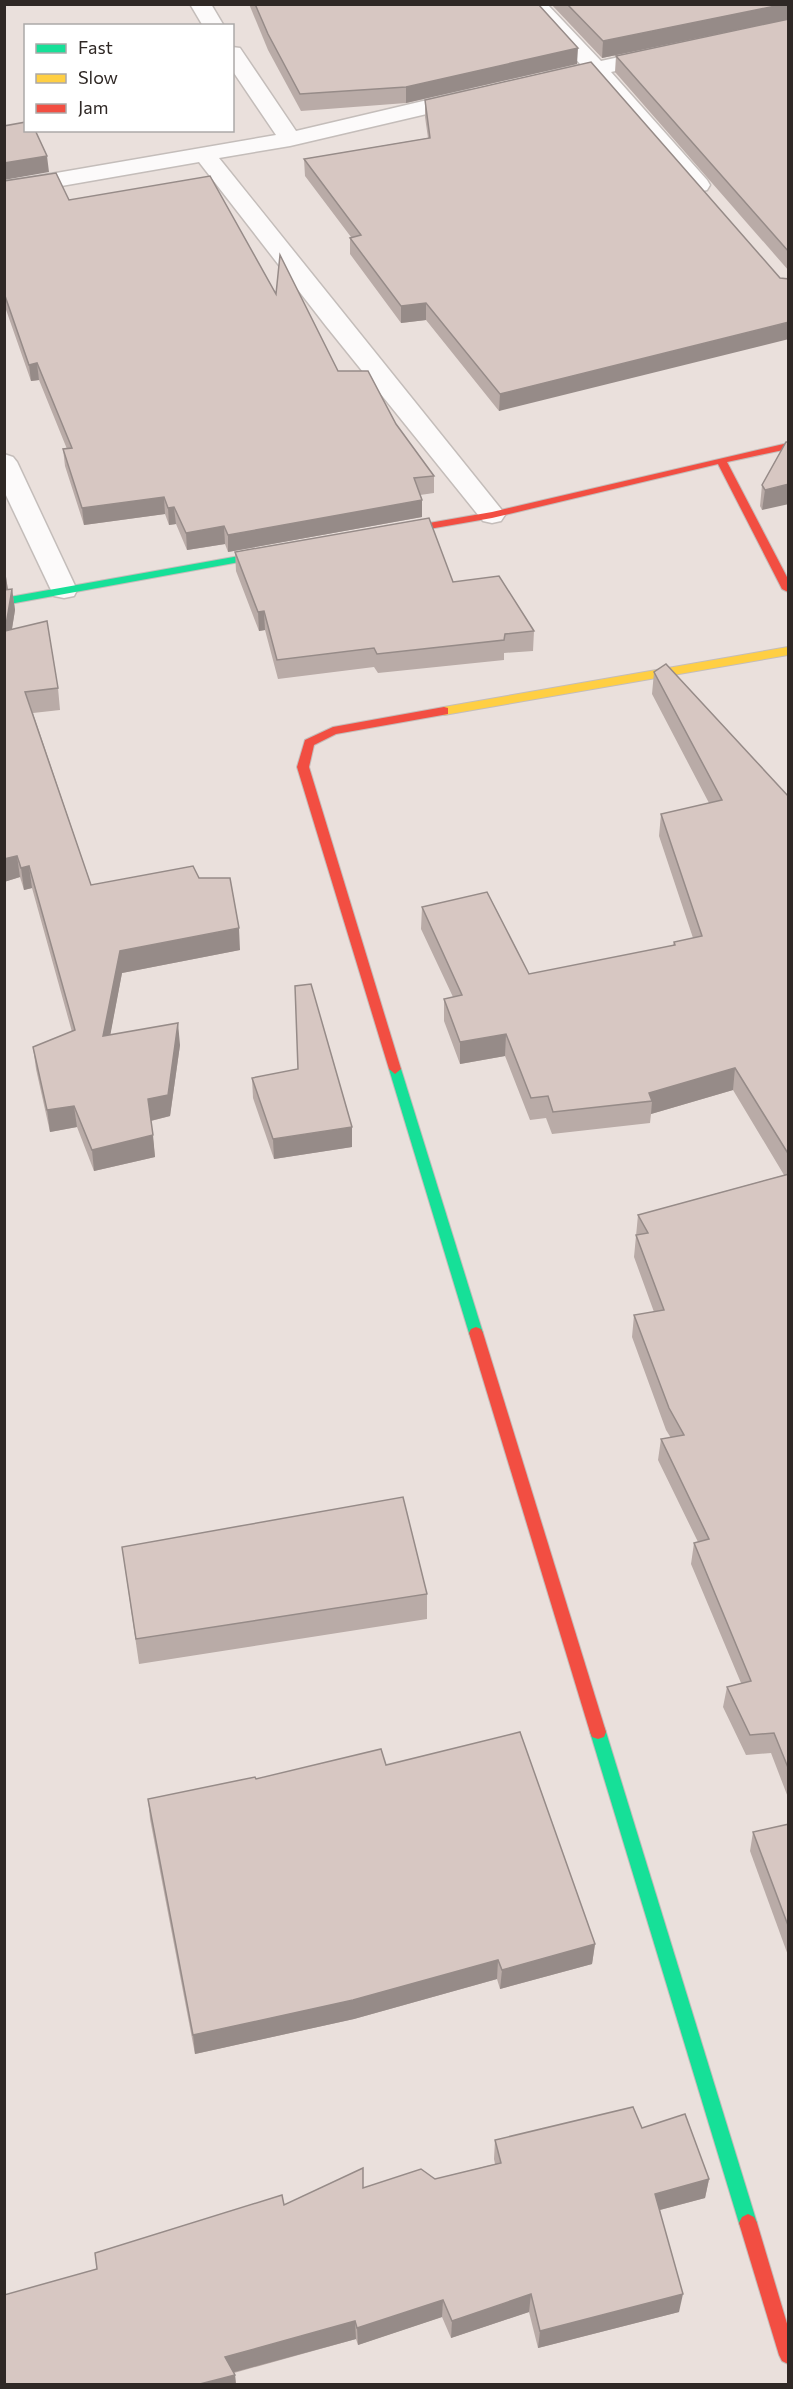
<svg xmlns="http://www.w3.org/2000/svg" width="793" height="2389" font-family="Commissioner,sans-serif">
<style>
.lines{fill:none;stroke-linecap:round;stroke-linejoin:round}
.street-casing{stroke:#c4bdba;stroke-width:3}
.fast-casing{stroke:#c4bdba;stroke-width:2}
.slow-casing{stroke:#c4bdba;stroke-width:2}
.jam-casing{stroke:#c4bdba;stroke-width:2}
.street{fill:#fcfafa;fill-rule:evenodd}
.fast{fill:#16e098;fill-rule:evenodd}
.slow{fill:#ffcf43;fill-rule:evenodd}
.jam{fill:#f24e42;fill-rule:evenodd}
.wall{fill:#b9aba7}
.shaded-wall{fill:#968b88}
.building{fill:#d7c7c2;stroke:#968b88;stroke-width:1.5}
</style>
<rect width="100%" height="100%" fill="#eae0dc"/>
<g class="lines">
<defs>
<g id="street">
<path d="M190 4H211L224 26H203Z"/>
<path d="M525 4H547L601 61 661 48 669 49 672 54 669 59 611 72 707 180 710 185 707 190 699 192 691 190 591 76 553 85 545 83 542 78 545 73 581 65Z"/>
<path d="M232 47 240 48 296 131 470 90 478 92 481 97 478 102 290 146 219 158 501 509 505 515 501 521 492 523 483 521 326 326 199 162 4 196V182L276 135 232 70Z"/>
<path d="M4 454 13 457 17 462 77 590 74 596 64 598 54 596 51 590 4 491Z"/>
</g>
<g id="fast">
<path d="M279 549 283 550V554L4 605V598Z"/>
<path d="M395 1064 401 1069 483 1333 481 1337H471L469 1333 389 1069Z"/>
<path d="M598 1725 604 1727 606 1732 757 2223 754 2229 748 2232 742 2229 739 2223 590 1732 592 1727Z"/>
</g>
<path id="slow" d="M788 647V655L444 715 438 711 444 707Z"/>
<g id="jam">
<path d="M788 443V449L727 462 788 579V592L782 589 718 464 492 518 389 536 384 533 389 530 492 512Z"/>
<path d="M444 707 448 708V714L336 734 314 745 309 767 401 1069 395 1074 389 1069 297 767 305 740 333 727Z"/>
<path d="M476 1327 481 1329 483 1333 606 1732 604 1737 598 1739 592 1737 590 1732 469 1333 471 1329Z"/>
<path d="M748 2214 754 2217 757 2223 788 2327V2364L782 2361 779 2355 739 2223 742 2217Z"/>
</g>
</defs>
<use href="#street" class="street-casing"/>
<use href="#fast" class="fast-casing"/>
<use href="#slow" class="slow-casing"/>
<use href="#jam" class="jam-casing"/>
<use href="#street" class="street"/>
<use href="#fast" class="fast"/>
<use href="#slow" class="slow"/>
<use href="#jam" class="jam"/>
</g>
<g class="wall">
<path d="M249 4H538L577 64 406 103 301 111 268 50Z"/>
<path d="M551 4H789V19L602 58Z"/>
<path d="M789 19V271L615 72 616 56Z"/>
<path d="M425 100 780 278 499 411 426 320 401 323 350 254V238L351 237 305 176 304 159 428 138 425 117Z"/>
<path d="M4 181 69 200 276 294 338 371 396 424 434 476V493L420 495 422 517 228 552 225 544 187 550 176 524 169 525 165 514 84 525 65 466 63 449H67L39 380 31 381 4 304Z"/>
<path d="M786 442 762 510 760 506 762 485Z"/>
<path d="M235 552 453 582 534 631 533 651 504 653V660L378 673 374 667 278 679 265 630 259 631 236 571Z"/>
<path d="M4 568 8 589H12L15 610 12 629 58 688 60 710 33 713 91 885 199 878 240 950 122 973 110 1035 180 1045 170 1116 151 1121 155 1157 94 1171 77 1127 50 1132 36 1069 33 1047 72 1032 32 888 24 890 20 877 4 882Z"/>
<path d="M654 672 789 797V1800L771 1753 746 1755 723 1707 727 1687 741 1683 691 1564 694 1543 698 1542 658 1460 661 1439 671 1438 666 1430 632 1337 634 1315 654 1312 634 1257 638 1215 784 1175 733 1090 651 1114 650 1123 552 1134 546 1118 530 1120 505 1056 460 1064 444 1021V999L453 997 421 929 422 907 529 974 673 946 674 942 693 938 659 836 661 814 709 803 652 694Z"/>
<path d="M252 1078 352 1127V1147L274 1159 253 1098Z"/>
<path d="M122 1547 427 1594V1619L139 1664Z"/>
<path d="M386 1765 595 1944 592 1964 500 1989 497 1979 354 2019 195 2054 150 1819 148 1799 256 1779Z"/>
<path d="M789 1824V1958L750 1851 753 1832Z"/>
<path d="M642 2128 709 2179 705 2198 660 2210 679 2312 538 2348 529 2312 451 2338 442 2317 358 2345 356 2339 234 2373 235 2375 236 2385H4L97 2269 284 2205 363 2188 435 2179 495 2164 494 2159 495 2140Z"/>
</g>
<g class="shaded-wall">
<path d="M785 4H789V19L602 58 603 41Z"/>
<path d="M578 48 577 64 406 103V87Z"/>
<path d="M47 156 49 172 4 180V163Z"/>
<path d="M426 303V320L401 323V306Z"/>
<path d="M789 322V339L499 411 500 394Z"/>
<path d="M37 363 39 380 31 381 29 365Z"/>
<path d="M789 484V504L762 510 765 490Z"/>
<path d="M164 497 165 514 84 525 82 508Z"/>
<path d="M422 500V517L228 552V535Z"/>
<path d="M174 507 176 524 169 525 168 508Z"/>
<path d="M224 526 225 544 187 550 186 533Z"/>
<path d="M5 569 8 591 4 593V570Z"/>
<path d="M12 589 15 610 8 653 5 631Z"/>
<path d="M264 611 265 630 259 631 258 612Z"/>
<path d="M17 856 20 877 4 882V859Z"/>
<path d="M29 866 32 888 24 890 21 868Z"/>
<path d="M239 928 240 950 122 973 106 1058 103 1036 120 951Z"/>
<path d="M178 1023 180 1045 170 1116 150 1121 148 1099Z"/>
<path d="M506 1034 505 1056 460 1064V1042Z"/>
<path d="M735 1068 733 1090 651 1114 652 1101 649 1093Z"/>
<path d="M74 1106 77 1127 50 1132 47 1110Z"/>
<path d="M352 1127V1147L274 1159 273 1139Z"/>
<path d="M153 1135 155 1157 94 1171 92 1150Z"/>
<path d="M595 1944 592 1964 500 1989 502 1970Z"/>
<path d="M498 1960 497 1979 354 2019 195 2054 193 2035Z"/>
<path d="M709 2179 705 2198 652 2212 655 2194Z"/>
<path d="M531 2294 529 2312 451 2338 452 2321Z"/>
<path d="M683 2294 679 2312 538 2348 540 2331Z"/>
<path d="M443 2300 442 2317 358 2345 357 2328Z"/>
<path d="M355 2321 356 2339 227 2374 225 2357Z"/>
<path d="M235 2375 236 2385H196Z"/>
</g>
<g class="building">
<path d="M255 4H538L578 48 406 87 300 94 268 34Z"/>
<path d="M567 4H785L603 41Z"/>
<path d="M789 19V252L616 56Z"/>
<path d="M591 62 780 278 789 279V322L500 394 426 303 401 306 350 238 361 235 304 159 430 138 425 100Z"/>
<path d="M26 122V130H35L47 156 4 163V126Z"/>
<path d="M56 173 69 200 210 176 276 294 280 255 338 371H368L396 424 434 476 414 478 422 500 228 535 224 526 186 533 174 507 168 508 164 497 82 508 63 449 72 448 37 363 29 365 4 293V181Z"/>
<path d="M786 442H789V484L765 490 762 485Z"/>
<path d="M429 518 453 582 499 576 534 631 505 634 504 640 377 654 374 648 277 660 264 611 258 612 235 552Z"/>
<path d="M12 589 5 631 47 621 58 688 25 692 91 885 193 866 199 878H230L239 928 120 951 103 1036 178 1023 168 1095 148 1099 153 1135 92 1150 74 1106 47 1110 33 1047 75 1030 29 866 21 868 17 856 4 859V590Z"/>
<path d="M666 664 789 797V1155L735 1068 649 1093 652 1101 553 1112 548 1096 531 1098 506 1034 460 1042 444 999 462 995 422 907 487 892 529 974 675 945 674 942 702 936 661 814 722 800 654 672Z"/>
<path d="M311 984 352 1127 273 1139 252 1078 298 1069 295 986Z"/>
<path d="M789 1174V1770L774 1733 750 1735 727 1687 751 1681 694 1543 709 1539 661 1439 684 1435 669 1408 634 1315 664 1310 636 1235 648 1233 638 1215Z"/>
<path d="M403 1497 427 1594 136 1639 122 1547Z"/>
<path d="M520 1732 595 1944 502 1970 498 1960 353 2000 193 2035 148 1799 255 1777 256 1779 381 1749 386 1765Z"/>
<path d="M789 1824V1928L753 1832Z"/>
<path d="M633 2107 642 2128 685 2114 709 2179 655 2194 683 2294 540 2331 531 2294 452 2321 443 2300 357 2328 355 2321 225 2357 235 2375 196 2385H4V2295L97 2269 95 2253 282 2195 284 2205 363 2168V2188L421 2169 435 2179 501 2163 495 2140Z"/>
</g>
<rect width="793" height="2389" fill="none" stroke="#2f2825" stroke-width="12"/>
<rect x="24" y="24" width="210" height="108" fill="#ffffff" stroke="#aca9a8" stroke-width="1.5"/>
<rect x="36" y="44" width="30" height="9" fill="#16e098" stroke="#aca9a8" stroke-width="1.5"/>
<text x="78" y="54" font-size="18" fill="#2f2825">Fast</text>
<rect x="36" y="74" width="30" height="9" fill="#ffcf43" stroke="#aca9a8" stroke-width="1.5"/>
<text x="78" y="84" font-size="18" fill="#2f2825">Slow</text>
<rect x="36" y="104" width="30" height="9" fill="#f24e42" stroke="#aca9a8" stroke-width="1.5"/>
<text x="78" y="114" font-size="18" fill="#2f2825">Jam</text>
</svg>
